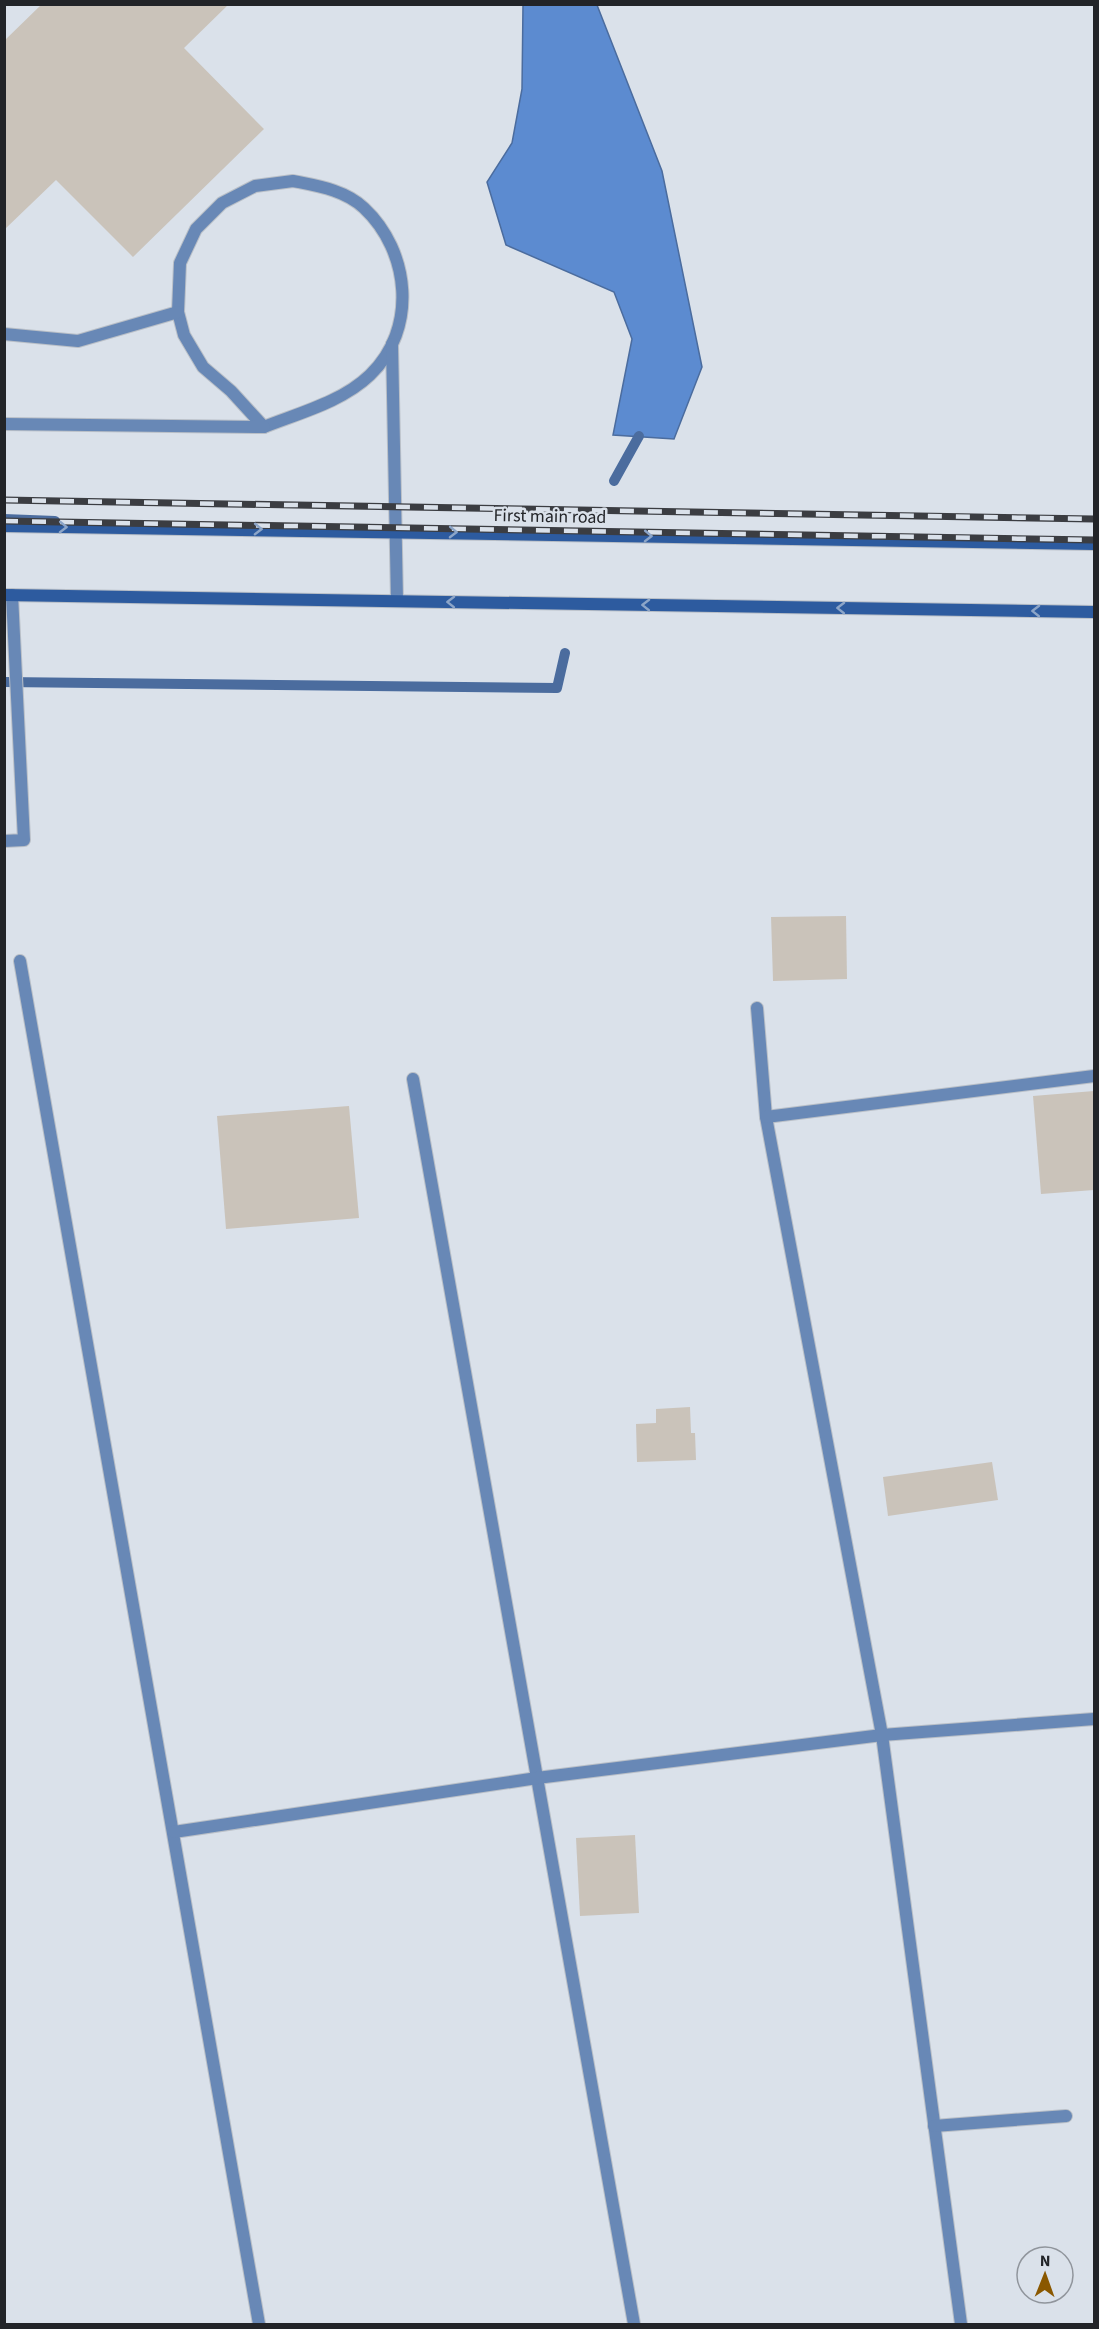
<svg xmlns="http://www.w3.org/2000/svg" width="1099" height="2329" font-family="'Source Sans 3',sans-serif">
<style>
.water{fill:#5c8bd0;stroke:#4b6c9e;stroke-width:1.5}
.lines{fill:none;stroke-linecap:round;stroke-linejoin:round}
.stream{stroke:#4b6c9e;stroke-width:10}
.building{fill:#cac3ba}
.lane-casing{stroke:#b9bfc7;stroke-width:14}
.street-casing{stroke:#b9bfc7;stroke-width:14}
.secondary-casing{stroke:#b9bfc7;stroke-width:14}
.lane{stroke:#6888b6;stroke-width:12}
.street{stroke:#6888b6;stroke-width:12}
.secondary{stroke:#2d5b9f;stroke-width:12}
.rail-casing{stroke:#3b3d42;stroke-width:7}
.rail{stroke:#dae1ea;stroke-width:4.5;stroke-dasharray:14;stroke-linecap:butt}
.oneway{stroke:#8ca5c8}
.labels{text-anchor:middle;stroke-width:5;stroke-linejoin:round;paint-order:stroke}
.street-label{font-size:18px;fill:#222428;stroke:#dae1ea}
</style>
<rect width="100%" height="100%" fill="#dae1ea"/>
<path class="water" d="M523 5H597L662 171 702 367 674 439 613 435 632 339 614 292 506 245 487 182 512 143 522 89Z"/>
<g class="lines">
<g class="stream">
<path d="M614 481 639 436"/>
<path d="M4 519 55 521"/>
<path d="M4 682 557 688 565 653"/>
</g>
</g>
<g class="building">
<path d="M42 4H229L184 48 264 129 133 257 56 180 4 230V41Z"/>
<path d="M846 916 847 979 773 981 771 917Z"/>
<path d="M1094 1091V1190L1041 1194 1033 1096Z"/>
<path d="M349 1106 359 1218 226 1229 217 1116Z"/>
<path d="M690 1407 691 1433H695L696 1460 637 1462 636 1424 656 1423V1409Z"/>
<path d="M992 1462 998 1500 888 1516 883 1477Z"/>
<path d="M635 1835 639 1913 580 1916 576 1838Z"/>
</g>
<g class="lines">
<defs>
<g id="lane">
<path d="M293 181C318 186 345 190 364 208 410 251 418 329 370 375 342 402 299 413 264 427L231 391 203 367 184 335 178 312 180 263 196 229 222 203 255 186Z"/>
<path d="M4 334 78 341 178 312"/>
<path d="M392 344 397 601"/>
<path d="M4 424 264 427"/>
<path d="M4 841 24 840 12 595"/>
</g>
<g id="street">
<path d="M20 961 259 2324"/>
<path d="M757 1008 766 1117 882 1735 961 2324"/>
<path d="M413 1079 634 2324"/>
<path d="M766 1117 1094 1076"/>
<path d="M174 1832 537 1778 882 1735 1094 1719"/>
<path d="M934 2126 1066 2116"/>
</g>
<g id="secondary">
<path d="M4 526 1094 544"/>
<path d="M4 595 1094 612"/>
</g>
</defs>
<use href="#lane" class="lane-casing"/>
<use href="#street" class="street-casing"/>
<use href="#secondary" class="secondary-casing"/>
<use href="#lane" class="lane"/>
<use href="#street" class="street"/>
<use href="#secondary" class="secondary"/>
<defs>
<g id="rail">
<path d="M4 500 1094 519"/>
<path d="M4 521 1094 540"/>
</g>
</defs>
<use href="#rail" class="rail-casing"/>
<use href="#rail" class="rail"/>
</g>
<defs><path id="oneway-chevron" d="M-2-3.5L2.5 0L-2 3.5" fill="none" stroke-width="1.6" stroke-linecap="round" stroke-linejoin="round" transform="scale(1.5)"/></defs>
<g class="oneway">
<use href="#oneway-chevron" transform="translate(63 527) rotate(1)"/>
<use href="#oneway-chevron" transform="translate(258 529) rotate(1)"/>
<use href="#oneway-chevron" transform="translate(453 532) rotate(1)"/>
<use href="#oneway-chevron" transform="translate(648 536) rotate(1)"/>
<use href="#oneway-chevron" transform="translate(451 602) rotate(-179)"/>
<use href="#oneway-chevron" transform="translate(646 605) rotate(-179)"/>
<use href="#oneway-chevron" transform="translate(841 608) rotate(-179)"/>
<use href="#oneway-chevron" transform="translate(1036 611) rotate(-179)"/>
</g>
<g class="labels">
<g class="street-label">
<text transform="translate(550 516) rotate(1)" y="6">First main road</text>
</g>
</g>
<rect width="1099" height="2329" fill="none" stroke="#222428" stroke-width="12"/>
<g transform="translate(1045 2275) rotate(1)"><circle r="28" fill="#dae1ea" stroke="#90959c" stroke-width="1.5"/>
<path d="M0-4.5L10 22L0 15L-10 22Z" fill="#8a5800"/>
<text y="-9" font-size="16" font-weight="bold" text-anchor="middle" fill="#222428">N</text>
</g>
</svg>
